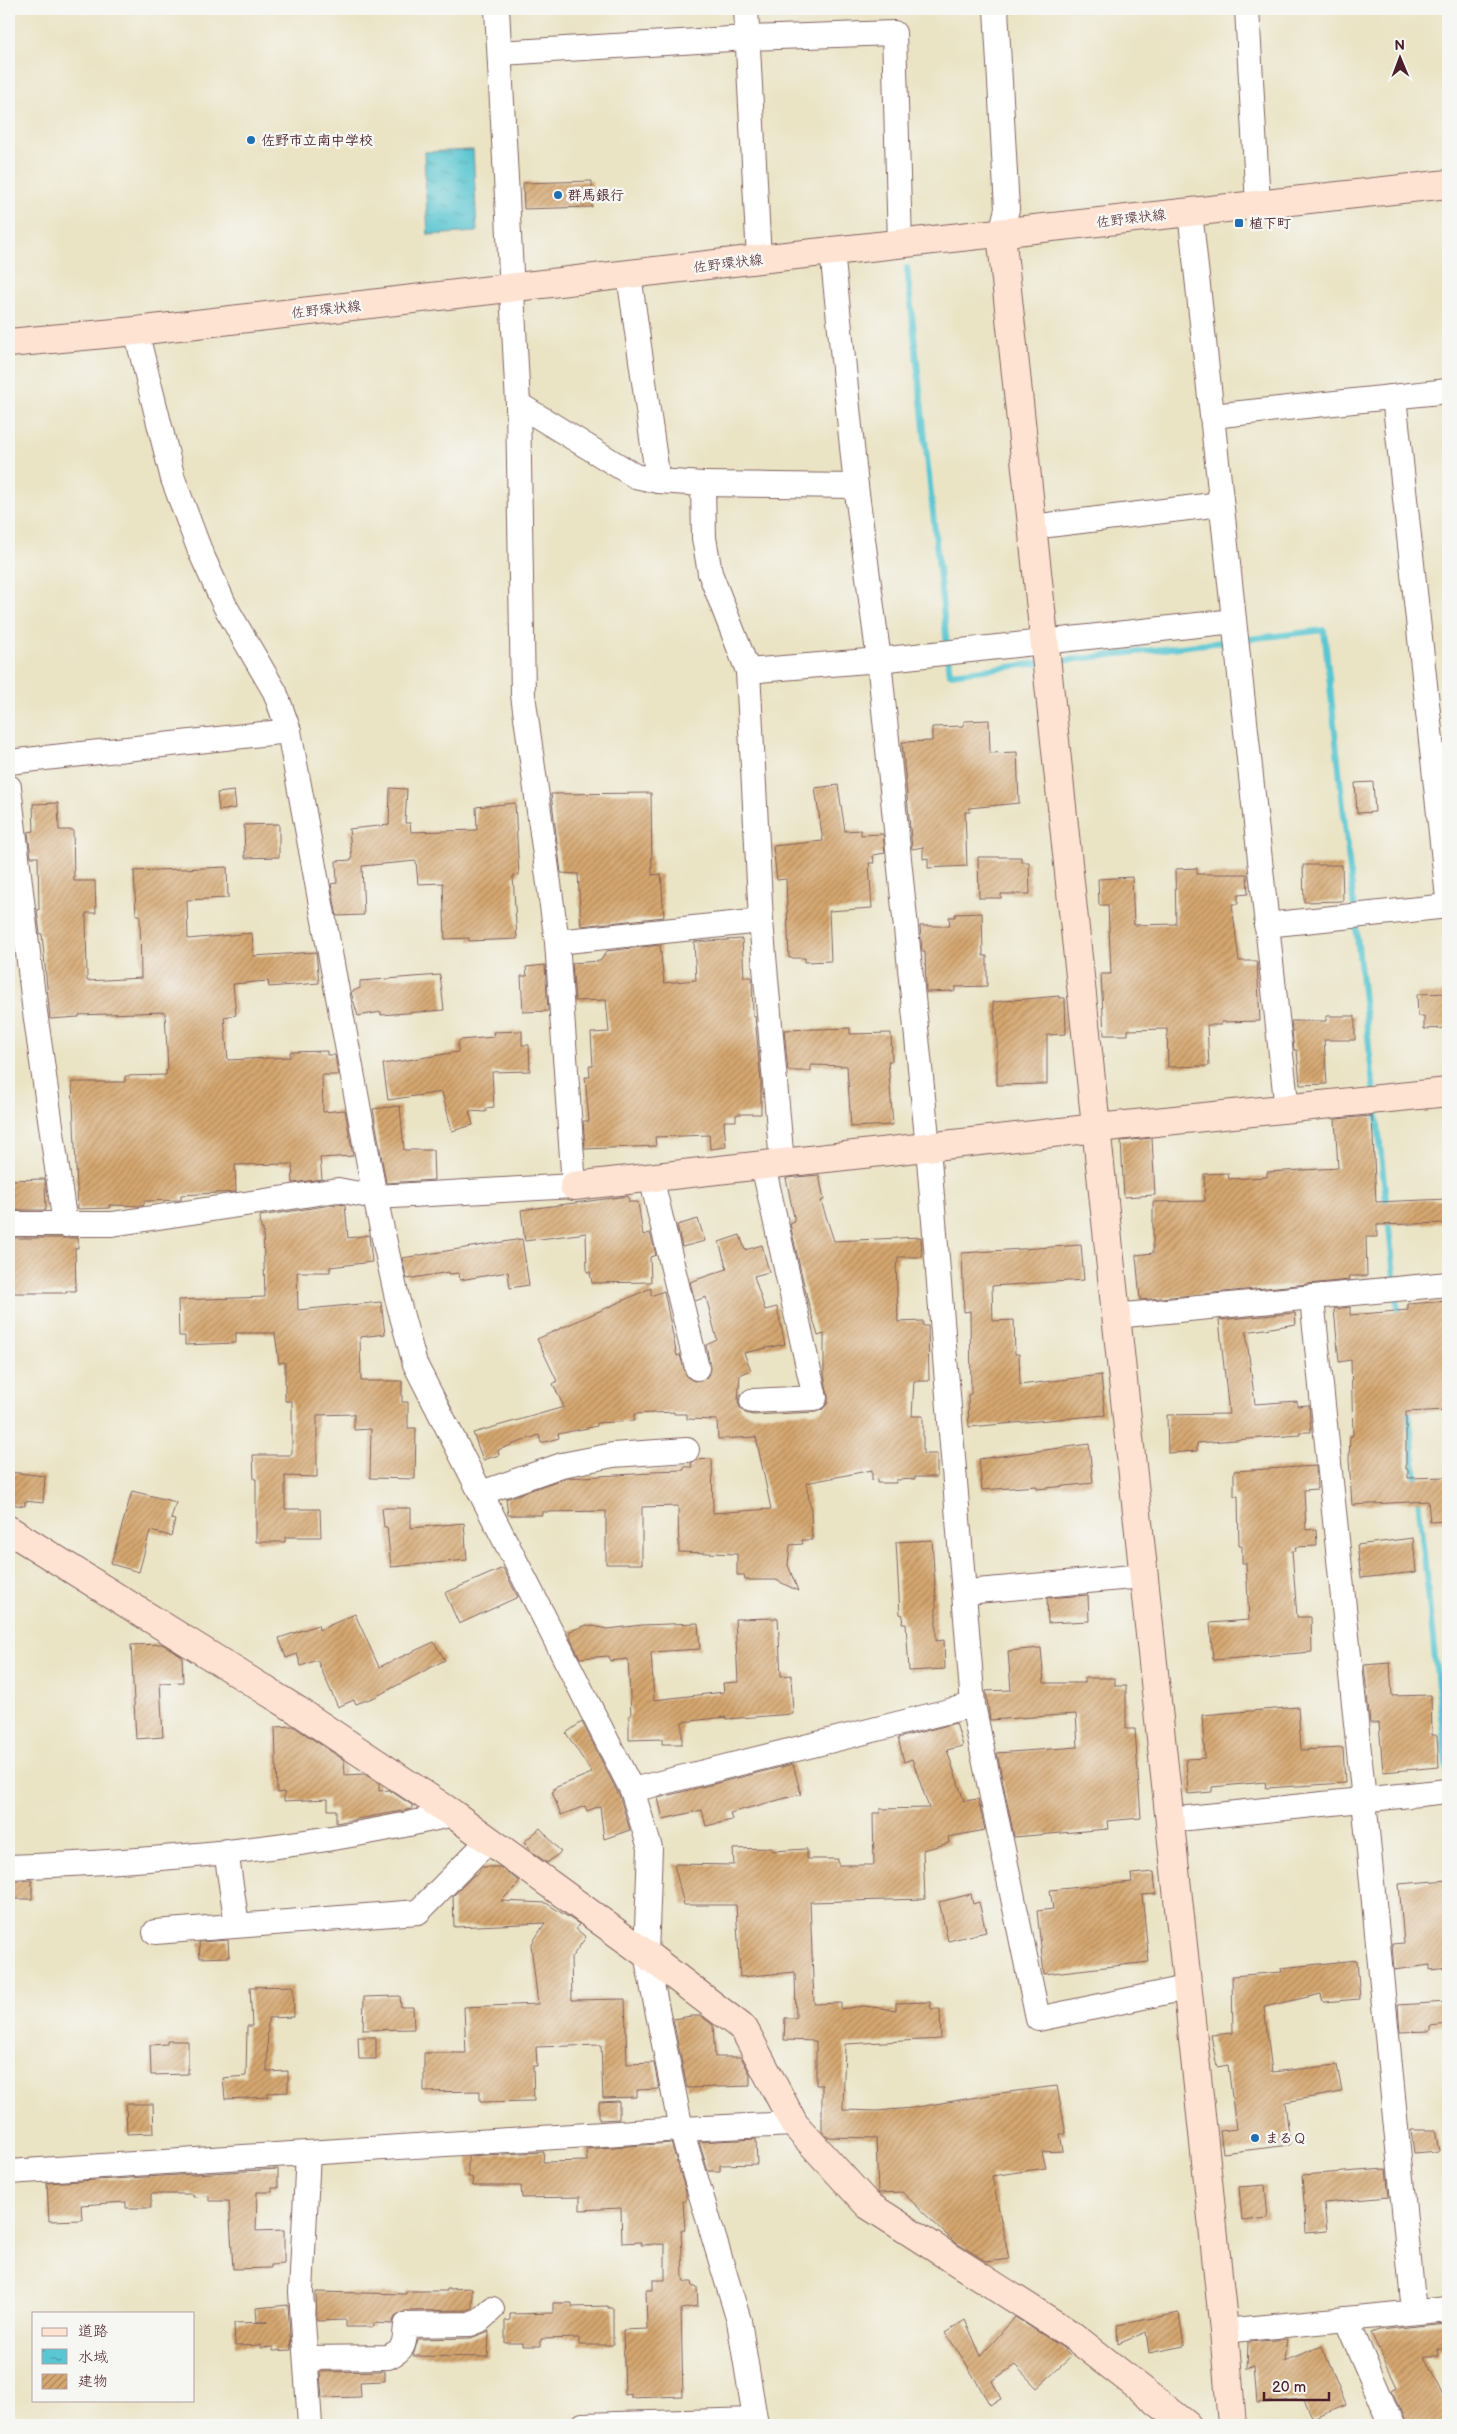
<svg xmlns="http://www.w3.org/2000/svg" width="1457" height="2434" font-family="'Balsamiq Sans','Klee One',sans-serif">
<style>
.water{fill:url(#water-ripples);stroke:#52727e}
.lines{fill:none;stroke-linecap:round;stroke-linejoin:round}
.stream{stroke:#5ac6d1;stroke-width:6}
.building{fill:url(#building-hatch)}
.street-casing{stroke:#826461;stroke-width:26}
.secondary-casing{stroke:#826461;stroke-width:30}
.street{stroke:#fff;stroke-width:24}
.secondary{stroke:#fee3d2;stroke-width:28}
.poi-dot{fill:#1f6fb2;stroke:#f6f6f2;stroke-width:2}
.labels{text-anchor:middle;stroke-width:5;stroke-linejoin:round;paint-order:stroke}
.poi-label{font-size:14px;font-weight:bold;fill:#4a1f2b;stroke:#f6f6f2;text-anchor:start}
.street-label{font-size:14px;fill:#4a1f2b;stroke:#f6f6f2}
</style>
<defs>
<pattern id="water-ripples" width="26" height="14" patternUnits="userSpaceOnUse" patternTransform="scale(1.25)"><rect width="26" height="14" fill="#5ac6d1"/><path d="M2 4q2-2 4 0t4 0M15 11q2-2 4 0t4 0" fill="none" stroke="#4ca0aa"/></pattern>
<pattern id="building-hatch" width="6" height="6" patternUnits="userSpaceOnUse" patternTransform="scale(1.25)"><rect width="6" height="6" fill="#d5a770"/><path d="M-1 1l2-2M0 6l6-6M5 7l2-2" fill="none" stroke="#af875c"/></pattern>
</defs>
<rect width="100%" height="100%" fill="#f6f6f2"/>
<filter id="ink" filterUnits="userSpaceOnUse"><feTurbulence type="fractalNoise" baseFrequency=".02" numOctaves="2"/><feDisplacementMap in="SourceGraphic" scale="10" xChannelSelector="R" yChannelSelector="G"/><feConvolveMatrix kernelMatrix="1 2 1 2 8 2 1 2 1" color-interpolation-filters="sRGB"/></filter>
<filter id="wash" filterUnits="userSpaceOnUse"><feTurbulence type="fractalNoise" baseFrequency=".0096" numOctaves="4" result="noise"/><feDisplacementMap in="SourceGraphic" scale="20" xChannelSelector="R" yChannelSelector="G"/><feGaussianBlur stdDeviation="1.12" result="paint"/><feColorMatrix in="noise" values="0 0 0 0 0 0 0 0 0 0 0 0 0 0 0 0 0 1.4 0 .05"/><feComposite in="paint" operator="in"/></filter>
<g filter="url(#wash)">
<rect width="100%" height="100%" fill="#eae3c4"/>
<path class="water" d="M473 150 477 232 428 235 424 152Z"/>
<g class="lines">
<g class="stream">
<path d="M907 268 950 674 1040 663"/>
<path d="M1241 640 1324 630 1374 1093"/>
<path d="M1052 662 1231 641"/>
<path d="M1376 1106 1395 1285"/>
<path d="M1396 1295 1399 1319"/>
<path d="M1408 1404 1448 1780"/>
</g>
</g>
<g id="blocks">
<g class="building">
<path d="M592 181V207L524 209 523 183Z"/>
<path d="M989 720 990 753 1017 752 1019 803 969 808 970 812H965L967 866 928 868V858L923 859V847L912 849 902 742 932 741V727L964 726V721Z"/>
<path d="M1373 782 1375 812 1357 813 1355 783Z"/>
<path d="M838 785 845 831 861 830V835L883 834 885 853 873 855 874 863H869L872 908 829 911 831 961 805 962V958H789L786 879 777 880 773 846 823 841 815 788Z"/>
<path d="M390 788 407 789 405 823H410L411 832 477 830 476 807 515 803 519 875 513 876 517 939 469 941V938L445 939 443 883 418 884 416 861 362 866 364 915 337 916 331 884 337 883 336 861 352 860 349 829 389 825Z"/>
<path d="M234 791 236 808 219 811 217 793Z"/>
<path d="M651 793 652 875 661 874 664 917 581 926 578 874 561 873 551 794Z"/>
<path d="M58 803 59 830H73L74 881H95L96 913H86L87 981 141 978 140 915H136L134 871 227 867 228 898 187 900 188 939 252 933 254 956 316 952 319 983 269 987 268 981 233 984 236 1015 224 1017 228 1060 290 1057V1052L327 1051V1055H335L338 1075H322L323 1112 345 1110 353 1156 320 1158 322 1179 293 1183 292 1164 235 1165 236 1192 181 1195V1200L144 1201V1205L141 1206 109 1205 110 1208 78 1209 72 1082H125V1076L166 1075V1070H168L165 1012 79 1015V1017L50 1019 42 934H40L37 910H39L38 857H31L28 832 34 831 33 804Z"/>
<path d="M279 824V857L245 858 244 825Z"/>
<path d="M978 857H1021V862H1029L1030 894H1001V898H979Z"/>
<path d="M1303 865H1342L1343 901 1304 902Z"/>
<path d="M1197 868V874H1247L1248 894 1238 895V904H1232L1239 961H1257L1260 1021 1221 1022V1025H1207L1209 1066 1168 1067 1167 1029 1128 1030V1035H1104L1101 974H1111L1108 905H1099L1098 879 1132 877 1134 925 1176 924 1175 869Z"/>
<path d="M982 913 983 956H987V986L955 987V991L926 992 925 952H922L920 926H950L949 917H955V914Z"/>
<path d="M742 939 744 977H752L753 1016H755L761 1083V1114H739L736 1115V1121H724L726 1147 710 1149 709 1135 655 1137 656 1146 585 1149 583 1121H589L585 1077H590L589 1066H593L591 1033 609 1032 606 1000 575 1001 572 963 600 961 607 951 660 945 664 983 696 980 694 942Z"/>
<path d="M545 965 548 1011 523 1012 521 976H527L526 967Z"/>
<path d="M440 975 444 1010 381 1015V1012L358 1016 351 992 360 988V981Z"/>
<path d="M1448 993V1028L1424 1029V1016H1418L1417 994Z"/>
<path d="M1059 996V998H1065L1066 1034 1047 1035V1084L997 1085V1039L993 1002Z"/>
<path d="M1326 1016H1355V1040H1324L1327 1084 1300 1085 1297 1050H1294L1291 1021H1326Z"/>
<path d="M850 1028V1034L891 1033 892 1061H888L893 1125 851 1127 847 1066 811 1065V1071H788L784 1030Z"/>
<path d="M522 1031V1045H529L530 1071 492 1072 494 1107 486 1108V1112L469 1111 473 1125 452 1131 442 1092 388 1100 383 1064 458 1052V1043L460 1040 494 1037 493 1032Z"/>
<path d="M400 1106 404 1150H433L434 1180 386 1183 373 1109Z"/>
<path d="M1372 1116 1376 1202 1448 1199V1223L1377 1225V1237H1366L1367 1276H1349L1350 1280 1140 1300 1136 1255 1153 1253V1202L1205 1201 1204 1174 1228 1173 1229 1179 1267 1177V1172L1338 1168 1335 1119Z"/>
<path d="M1152 1138 1155 1195 1124 1197 1121 1141Z"/>
<path d="M819 1175 824 1200 821 1201 834 1241 921 1237 922 1257H898V1263H896L898 1322 923 1321V1326H928L929 1381H914L912 1416H923V1454H937V1477H915V1479L896 1480V1483H877V1479L872 1480V1470L806 1483 811 1509 812 1540H802L803 1544 790 1545 788 1565 798 1591 776 1580H745L744 1575H737V1554L679 1552 678 1506 642 1507V1564H606V1511L542 1512V1515H508L506 1499 565 1478 651 1473V1471L684 1470V1467H692L691 1463 696 1460 712 1459 713 1513 771 1509 756 1437 718 1439 717 1420 687 1419V1414H674V1412L634 1414V1421L597 1423V1426L558 1434 559 1438 541 1443 539 1435 498 1450 499 1455 483 1460 473 1433 564 1407 553 1384 557 1381 537 1339 651 1288V1296L664 1291 677 1356 680 1355 687 1377 694 1381 706 1378 710 1372V1365L706 1345 717 1340 706 1297 695 1301 690 1282 727 1269 719 1242 740 1235 745 1250 762 1245 769 1272 754 1276 765 1310 777 1307 785 1344 744 1353 751 1370 740 1375 738 1401 740 1408 745 1413 753 1415 816 1412 823 1409 828 1403V1396L824 1374V1334L818 1336 808 1302 790 1224 795 1222 786 1178Z"/>
<path d="M45 1179 46 1210H9V1180Z"/>
<path d="M628 1196 629 1202H638L643 1235 650 1233 656 1255 650 1257 651 1282 592 1283 590 1272H587L586 1233 525 1241 521 1210Z"/>
<path d="M338 1204 345 1205 348 1238 369 1235 372 1262 330 1267V1272H297L298 1310 381 1302 385 1334 360 1337 361 1381H402V1402H408V1428H416L415 1479 370 1478 371 1429 354 1430V1414L317 1415V1477L285 1476V1509H320L321 1537H285V1542H256V1479H254L253 1455H291L292 1452V1401H285V1362L279 1363 275 1333H236V1343L185 1345V1336H179L178 1300 265 1297 263 1229H261L260 1216Z"/>
<path d="M698 1219 705 1241 682 1247 677 1225Z"/>
<path d="M9 1238H78V1248H75L76 1291H66V1293H9Z"/>
<path d="M522 1239 529 1285 510 1288 508 1272 460 1280 459 1273 449 1274V1272L407 1279 402 1258Z"/>
<path d="M1081 1245 1084 1280 992 1286 993 1321 1014 1320 1015 1354H1019L1020 1385 1101 1375 1105 1415 969 1427 968 1395 971 1394 970 1311 964 1312 962 1253Z"/>
<path d="M1448 1301V1410L1406 1412V1469H1408V1478L1446 1477 1448 1521 1430 1522 1428 1501 1352 1505 1349 1459 1350 1436H1353L1351 1360 1339 1362 1334 1309 1350 1307V1315L1408 1310V1304Z"/>
<path d="M1295 1313 1296 1324 1246 1332 1255 1404 1297 1401V1406L1309 1405 1311 1432H1299L1300 1435 1197 1443V1451L1168 1453 1167 1415 1229 1414 1219 1320Z"/>
<path d="M1089 1444 1093 1483 1037 1489V1486L982 1490 979 1459Z"/>
<path d="M1316 1466 1317 1489 1304 1490 1306 1530 1316 1529 1317 1546 1295 1547 1296 1551H1292L1297 1617H1311L1312 1652 1213 1660 1210 1623 1249 1620 1246 1563H1242V1546H1239L1238 1496H1234V1471Z"/>
<path d="M9 1472 45 1476 43 1503 25 1501V1506L9 1504Z"/>
<path d="M132 1491 176 1502 171 1519 175 1520 171 1536 150 1531 139 1572 111 1564Z"/>
<path d="M382 1508H411V1528L464 1523 467 1560 391 1567 387 1527H384Z"/>
<path d="M1413 1538 1416 1572 1361 1578 1357 1545Z"/>
<path d="M932 1540 936 1599V1641L944 1640 945 1669 909 1671 906 1624H902L903 1615 900 1614 896 1542Z"/>
<path d="M503 1568 518 1597 459 1624 445 1593Z"/>
<path d="M1088 1595 1089 1621 1048 1623 1047 1598Z"/>
<path d="M355 1614 379 1667 434 1642 445 1660 375 1697 356 1704 354 1700 338 1707 317 1660 301 1666 297 1654 286 1658 279 1638 318 1625 319 1630Z"/>
<path d="M778 1618 781 1676 791 1675 793 1714 726 1719V1717L682 1722V1744H662V1739L629 1740V1715H631L628 1659 610 1661 609 1656 580 1658 570 1638V1631L587 1625 608 1629 642 1625 698 1623 700 1649 651 1652 654 1700 724 1692 723 1683 738 1682 735 1619Z"/>
<path d="M162 1644 182 1656 183 1682 160 1683 163 1737 136 1739 131 1645Z"/>
<path d="M1041 1648 1044 1683H1085V1678H1115V1686H1126V1729H1135L1141 1818 1107 1821 1108 1829 1014 1837 997 1753 1078 1747 1076 1714 990 1720 986 1691 1011 1690 1008 1651Z"/>
<path d="M1390 1663 1392 1696 1431 1695 1432 1735H1437L1439 1767 1383 1772 1379 1723H1370L1364 1665Z"/>
<path d="M1298 1707 1301 1750 1343 1748 1345 1783 1266 1788 1265 1782 1212 1787V1792L1188 1794 1186 1759 1205 1758 1202 1715Z"/>
<path d="M582 1722 619 1795 630 1830 604 1839 600 1806 587 1811 585 1806 561 1815 552 1792 554 1791V1788L592 1773 566 1733Z"/>
<path d="M956 1723 963 1746 947 1750 964 1801 978 1799 985 1830 948 1837 949 1843 923 1850 925 1899 810 1902 814 2004 841 2003V2009L864 2006 896 2010V2003L930 2002 931 2009H940L941 2039 845 2044 843 2110 877 2111 912 2108 1001 2093 1057 2086 1066 2134H1060L1063 2151 1042 2152 1046 2168 992 2176 1009 2259 987 2262 953 2241 902 2192 878 2193 876 2138 827 2137 822 2131V2085H816V2041L784 2040 785 2018H796L795 1972 740 1977 736 1905H684L674 1864 734 1865 733 1849 772 1848V1851L807 1849V1859H838V1865H874L873 1813H880V1809L929 1808 912 1759 904 1762 898 1738Z"/>
<path d="M293 1726 344 1760 345 1775 364 1774 379 1783V1791L389 1790 412 1805V1809L336 1823V1810H328V1799L284 1801V1792L277 1793 275 1727Z"/>
<path d="M793 1764 801 1794 730 1813 732 1820 706 1826 702 1810 663 1819 658 1798Z"/>
<path d="M540 1828 561 1852 547 1863 528 1849 529 1847 524 1842Z"/>
<path d="M481 1867H500L520 1882 501 1901 546 1903 579 1924 576 1929 586 1937 571 1958 572 2000 625 1999 627 2064 654 2063 659 2089 637 2090V2097L603 2098 601 2045 536 2047 537 2066H533L534 2101 480 2102V2091L424 2092V2053H466L464 2007 538 2004 531 1945 545 1923 454 1927 453 1896 474 1875 478 1874Z"/>
<path d="M1154 1872 1156 1894 1142 1895 1149 1962 1044 1974 1037 1911 1053 1909 1050 1890 1132 1882 1131 1874Z"/>
<path d="M32 1880V1899H9V1881Z"/>
<path d="M1448 1880V1968L1430 1970V1965L1394 1970 1392 1944 1404 1943 1399 1884Z"/>
<path d="M971 1894 973 1904 979 1902 986 1932 948 1941 939 1902Z"/>
<path d="M228 1940 229 1957 200 1958 199 1942Z"/>
<path d="M1357 1960 1360 1999 1323 2002 1321 1994 1264 2007 1272 2072 1337 2065 1342 2092 1285 2102 1290 2145 1223 2153 1220 2131 1236 2129 1228 2065 1217 2067 1211 2035 1233 2033 1232 1976 1282 1972 1281 1968Z"/>
<path d="M293 1986 294 2017 268 2018 267 2072 288 2071V2092L268 2093V2097L225 2099 223 2078 246 2076 247 2026H252L250 1987Z"/>
<path d="M400 1996 401 2007H413L414 2029 363 2030 364 1997Z"/>
<path d="M1448 2002V2024L1430 2026V2031L1400 2032 1398 2005Z"/>
<path d="M691 2016H701L713 2025 715 2057H741L750 2074V2086L687 2088 673 2019Z"/>
<path d="M358 2037H376V2059H359Z"/>
<path d="M167 2041H188V2074L151 2075 150 2045 167 2044Z"/>
<path d="M619 2101V2119L599 2120V2102Z"/>
<path d="M126 2104H153L154 2133 127 2134Z"/>
<path d="M1411 2130H1435L1439 2151 1414 2153Z"/>
<path d="M756 2139 757 2164 720 2165V2171H708L699 2142Z"/>
<path d="M671 2143 686 2192V2201H683L685 2230H681L683 2279 685 2282H692L693 2287H697L698 2306 681 2309 683 2396 631 2398V2394L625 2395 623 2330 647 2329 646 2290H653V2280H665V2244L641 2245V2242L622 2243 621 2208 580 2210V2197L522 2198 521 2186H473L472 2177H468V2156L544 2152 543 2162 587 2161 586 2149Z"/>
<path d="M278 2169V2188H272V2192H257L256 2231 284 2230V2264L271 2265V2268L233 2269 229 2201H209V2196L193 2197V2194H151V2208H126V2202L81 2205 82 2220 49 2221 47 2183Z"/>
<path d="M1386 2169 1389 2197 1324 2203 1327 2231 1306 2233 1302 2175Z"/>
<path d="M1265 2185 1268 2218 1242 2221 1239 2187Z"/>
<path d="M472 2288V2308L467 2310 405 2311 395 2317 392 2324 374 2323V2327H346V2320L317 2321 316 2292 406 2294V2291H447V2289Z"/>
<path d="M553 2303H572V2307L608 2306V2308H613V2345H579V2338L541 2339V2346H523V2343H505V2321L510 2320V2314L553 2313Z"/>
<path d="M288 2305 291 2350 273 2351V2347L261 2348V2345L235 2346 234 2323 268 2322H257L256 2308Z"/>
<path d="M1179 2313 1184 2346 1149 2353 1146 2332 1118 2344 1117 2325Z"/>
<path d="M1015 2317 1062 2347 1071 2357 1037 2388 1015 2365 992 2381 1001 2399 990 2405 964 2360 945 2333 965 2320 981 2356Z"/>
<path d="M1447 2323V2349H1438L1439 2356H1424L1448 2407V2425H1406L1392 2390 1397 2387 1371 2333 1379 2330Z"/>
<path d="M489 2331 488 2357 413 2356 418 2339 471 2338Z"/>
<path d="M1287 2339 1284 2361 1322 2346 1346 2405 1313 2419 1304 2399 1257 2403 1254 2366 1247 2369 1248 2342Z"/>
<path d="M385 2371V2381L360 2382 361 2397 322 2398 320 2372Z"/>
</g>
</g>
</g>
<g filter="url(#ink)">
<use href="#blocks" fill-opacity="0" stroke="#826461" stroke-width="1"/>
<g class="lines">
<defs>
<g id="street">
<path d="M746 9 759 259"/>
<path d="M996 9 1007 209 1001 233"/>
<path d="M1247 9 1258 204"/>
<path d="M500 53 747 38 894 33 900 244"/>
<path d="M1190 212 1287 1110"/>
<path d="M832 251 856 486 879 660 928 1147 973 1705"/>
<path d="M629 275 658 481"/>
<path d="M136 331 173 479 200 551 225 606 275 692 289 731 375 1197 397 1298 415 1364 632 1790 650 1848 646 1954 681 2129 739 2321 756 2425"/>
<path d="M1394 397 1448 898"/>
<path d="M518 404 635 476 658 481 703 484 704 538 710 573 748 671 761 921 782 1163"/>
<path d="M1212 416 1448 391"/>
<path d="M703 484 856 486"/>
<path d="M1032 527 1221 504"/>
<path d="M748 671 879 660 1234 621"/>
<path d="M9 762 289 731"/>
<path d="M9 787 34 1005 65 1225"/>
<path d="M1266 925 1448 906"/>
<path d="M557 942 761 921"/>
<path d="M651 1177 697 1368"/>
<path d="M9 1224H112L338 1190 375 1197 574 1186 557 942 523 695 518 404 497 9"/>
<path d="M1312 1299 1364 1800 1414 2312"/>
<path d="M1115 1316 1448 1284"/>
<path d="M752 1401 815 1398 763 1165"/>
<path d="M481 1493 562 1465 613 1455 687 1450"/>
<path d="M966 1592 1143 1576"/>
<path d="M632 1790 973 1705 1038 2019 1186 1988"/>
<path d="M1169 1820 1448 1791"/>
<path d="M226 1851 237 1925"/>
<path d="M9 1867C158 1861 308 1849 453 1814"/>
<path d="M155 1932 418 1912 489 1840"/>
<path d="M308 2153 301 2292 310 2425"/>
<path d="M9 2172 681 2129 794 2124"/>
<path d="M1346 2319 1392 2425"/>
<path d="M1224 2331 1448 2309"/>
<path d="M306 2358 388 2357C406 2349 404 2343 406 2325L470 2324 480 2320 492 2309"/>
<path d="M583 2425 755 2420"/>
</g>
<g id="secondary">
<path d="M1001 233 1224 2331 1232 2425"/>
<path d="M9 343 136 331 759 259 1448 184"/>
<path d="M574 1186 1097 1128 1448 1092"/>
<path d="M9 1530 297 1710 453 1814 646 1954 744 2029 794 2124 868 2205 1073 2336 1187 2425"/>
</g>
</defs>
<use href="#street" class="street-casing"/>
<use href="#secondary" class="secondary-casing"/>
<use href="#street" class="street"/>
<use href="#secondary" class="secondary"/>
</g>
</g>
<g class="poi-dot">
<circle cx="251" cy="140" r="5"/>
<circle cx="558" cy="195" r="5"/>
<rect x="1234" y="218" width="10" height="10" rx="2.5"/>
<circle cx="1255" cy="2138" r="5"/>
</g>
<g class="labels">
<g class="poi-label">
<text x="261" y="145">佐野市立南中学校</text>
<text x="568" y="200">群馬銀行</text>
<text x="1249" y="228">植下町</text>
<text x="1265" y="2143">まるＱ</text>
</g>
<g class="street-label">
<text transform="translate(1131 218) rotate(-7)" y="5">佐野環状線</text>
<text transform="translate(728 263) rotate(-7)" y="5">佐野環状線</text>
<text transform="translate(326 309) rotate(-6)" y="5">佐野環状線</text>
</g>
</g>
<rect width="1457" height="2434" fill="none" stroke="#f6f6f2" stroke-width="30"/>
<rect x="32" y="2312" width="162" height="90" fill="#f6f6f2" stroke="#b1a0a2"/>
<rect x="42" y="2328" width="25" height="8" fill="#fee3d2" stroke="#b1a0a2"/>
<text x="78" y="2336" font-size="15" fill="#4a1f2b">道路</text>
<rect x="42" y="2349" width="25" height="15" fill="url(#water-ripples)" stroke="#b1a0a2"/>
<text x="78" y="2362" font-size="15" fill="#4a1f2b">水域</text>
<rect x="42" y="2374" width="25" height="15" fill="url(#building-hatch)" stroke="#b1a0a2"/>
<text x="78" y="2386" font-size="15" fill="#4a1f2b">建物</text>
<g transform="translate(1400 58) rotate(359)" stroke="#f6f6f2" stroke-width="4" paint-order="stroke">
<path d="M0-4L9 19L0 12L-9 19Z" fill="#4a1f2b"/>
<text y="-8" font-size="14" font-weight="bold" text-anchor="middle" fill="#4a1f2b">N</text>
</g>
<path d="M1264 2392v8h65v-8" fill="none" stroke="#4a1f2b" stroke-width="2.5"/>
<text x="1272" y="2392" font-size="15" fill="#4a1f2b" stroke="#f6f6f2" stroke-width="4" paint-order="stroke">20 m</text>
</svg>
